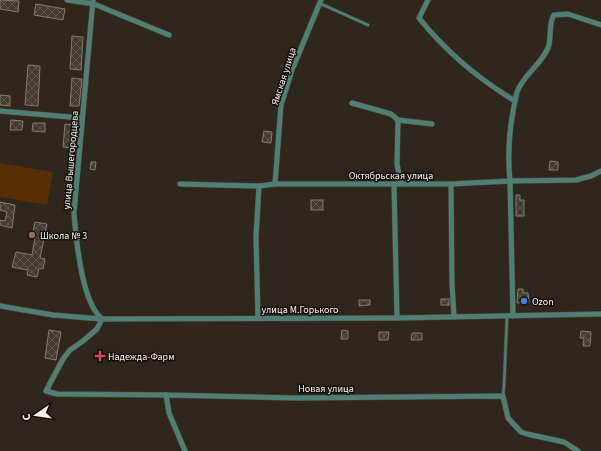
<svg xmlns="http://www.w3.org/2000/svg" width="601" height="451" font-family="'Source Sans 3',sans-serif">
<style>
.green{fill:#562f02}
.building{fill:url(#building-cross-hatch);stroke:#877b71}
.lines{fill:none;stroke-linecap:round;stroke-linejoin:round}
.lane-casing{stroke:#4b433b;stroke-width:4}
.street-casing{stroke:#4b433b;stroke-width:6}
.lane{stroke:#507e72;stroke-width:2.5}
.street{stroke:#507e72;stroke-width:5}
.education-dot{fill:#8d6e63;stroke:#14100c;stroke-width:1.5}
.shop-dot{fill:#3f7fe0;stroke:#14100c;stroke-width:1.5}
.health-dot{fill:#e0444e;stroke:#14100c;stroke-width:1.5}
.labels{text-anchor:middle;stroke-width:3;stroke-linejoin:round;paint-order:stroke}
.street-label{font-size:10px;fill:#f9f3ed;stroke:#14100c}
.poi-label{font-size:10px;fill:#f9f3ed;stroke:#14100c;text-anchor:start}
</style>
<defs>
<pattern id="building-cross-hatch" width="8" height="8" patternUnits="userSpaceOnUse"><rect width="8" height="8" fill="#443a31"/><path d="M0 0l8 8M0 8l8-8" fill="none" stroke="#60574f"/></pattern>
</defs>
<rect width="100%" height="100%" fill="#2f261e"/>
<path class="green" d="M0 163 53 172 47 205 0 197Z"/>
<g class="building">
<path d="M0 0 19 1 18 12 0 9Z"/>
<path d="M36 4 65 9 63 20 34 15Z"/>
<path d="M72 36 83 37 81 70 70 69Z"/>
<path d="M28 65 40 66 38 106 25 105Z"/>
<path d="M72 78 82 79 79 106H70Z"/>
<path d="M0 95 10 96V106L0 105Z"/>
<path d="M11 120 23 121 22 130H10Z"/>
<path d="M33 123H45V132L32 131Z"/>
<path d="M65 124 74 125 72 148 63 147Z"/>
<path d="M264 131 272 132 271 143 262 142Z"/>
<path d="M550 161 558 162V170H549Z"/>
<path d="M91 162H96L95 170 90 169Z"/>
<path d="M516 195H520V200H524V216H516Z"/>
<rect x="311" y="200" width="12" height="10"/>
<path d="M0 202 15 205 12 228 0 225V220L5 221 7 212 0 210Z"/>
<path d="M35 222 47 224 40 258 45 259 43 269 39 268 37 277 27 275 28 270 12 267 16 252 32 255 36 232 33 231Z"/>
<path d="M518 289H523V293H528L529 302 517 303Z"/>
<rect x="441" y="299" width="8" height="6"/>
<path d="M359 300H370V305L359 306Z"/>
<path d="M49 330 61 332 56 360 45 358Z"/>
<path d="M342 330 348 331V339H341Z"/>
<path d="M581 331 591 332 590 346H583L584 338H580Z"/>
<path d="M379 332H389L388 340H379Z"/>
<path d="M412 333H422V340H411Z"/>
</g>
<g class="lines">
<defs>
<g id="lane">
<path d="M319 3 368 25"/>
<path d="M503 396 504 386 507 317"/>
</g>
<g id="street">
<path d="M67 0 94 4 169 35"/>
<path d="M93 0 74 213C76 239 81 287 94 309 96 313 99 316 102 319L97 329 83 341 70 350 63 359 46 391 57 394 166 395 296 398 503 396 508 418 521 432 527 434 564 442 578 451"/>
<path d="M428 0 419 18C447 53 477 78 515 101"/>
<path d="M352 103 391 114 398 120 432 124"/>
<path d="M0 111 82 118"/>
<path d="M398 120 397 164 401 184"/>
<path d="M180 184 259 186 275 184H451L510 181 576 180 591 176 601 171"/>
<path d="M275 184 281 105 292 70 321 0"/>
<path d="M394 184 397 318"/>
<path d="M451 184 452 284 454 317"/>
<path d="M0 306 53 315 102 319 397 318 601 314"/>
<path d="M513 316 510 181C507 151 510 121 517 92 523 75 541 65 548 48 552 38 548 23 554 15L568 14 601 25"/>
<path d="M258 318 256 237 259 186"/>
<path d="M166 395 169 413 185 451"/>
</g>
</defs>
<use href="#lane" class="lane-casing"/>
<use href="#street" class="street-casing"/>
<use href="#lane" class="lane"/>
<use href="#street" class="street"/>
</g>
<circle class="education-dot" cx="32" cy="235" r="4"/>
<circle class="shop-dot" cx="524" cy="301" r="4"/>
<path class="health-dot" d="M98 350h4v4h4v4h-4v4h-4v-4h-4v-4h4z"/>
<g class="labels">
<g class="street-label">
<text transform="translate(283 76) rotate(-72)" y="4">Ямская улица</text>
<text transform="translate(70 160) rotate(-85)" y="4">улица Вышегородцева</text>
<text x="391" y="179">Октябрьская улица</text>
<text x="300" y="313">улица М.Горького</text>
<text x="326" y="392">Новая улица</text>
</g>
<g class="poi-label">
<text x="40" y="239">Школа № 3</text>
<text x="532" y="305">Ozon</text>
<text x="108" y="360">Надежда-Фарм</text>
</g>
</g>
<g transform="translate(36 415) rotate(257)" stroke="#14100c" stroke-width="3" paint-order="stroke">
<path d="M0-3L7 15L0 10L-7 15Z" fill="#f9f3ed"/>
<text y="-6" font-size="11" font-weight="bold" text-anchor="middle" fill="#f9f3ed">С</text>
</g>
</svg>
